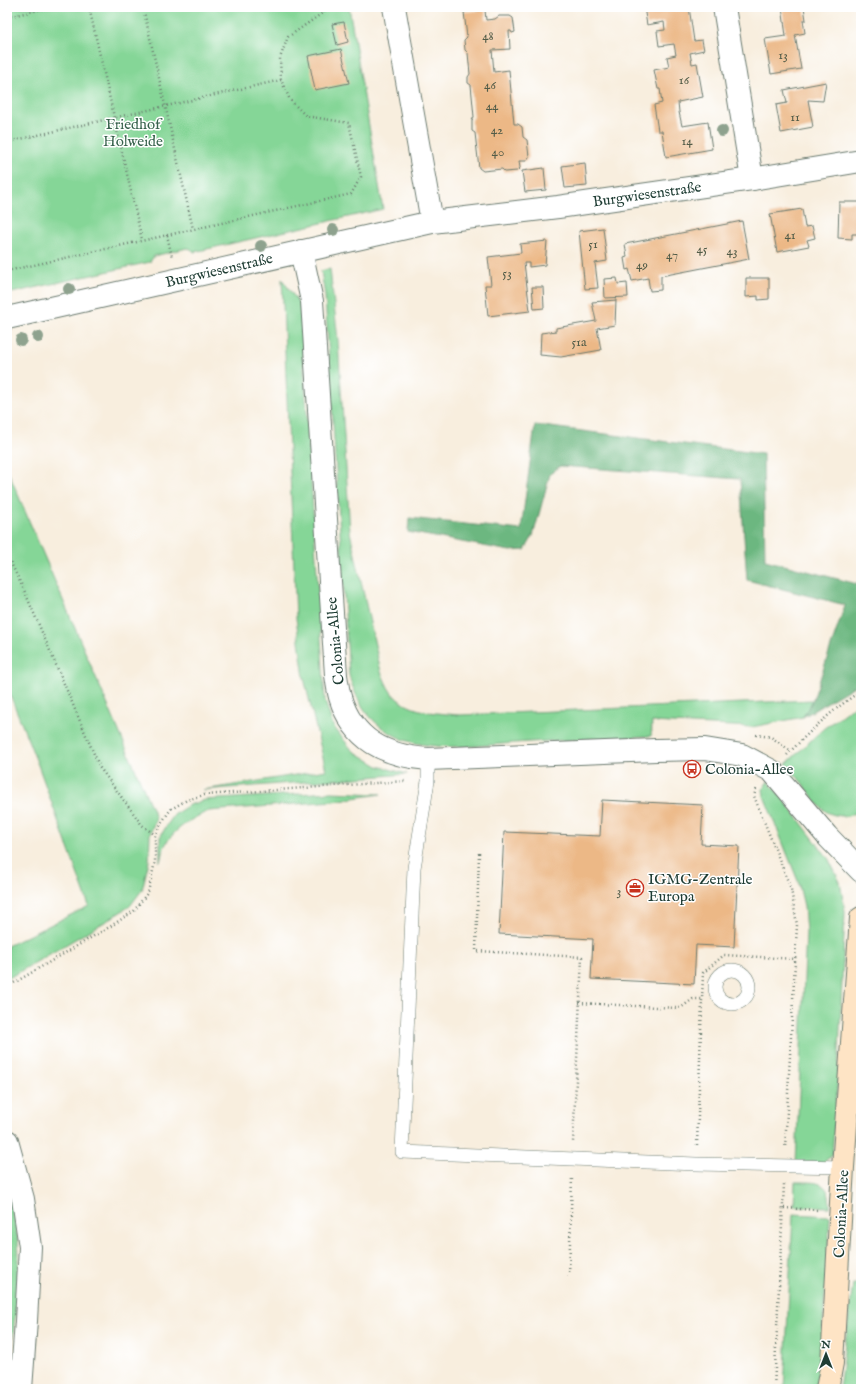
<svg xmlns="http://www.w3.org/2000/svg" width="868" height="1396" font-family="'IM FELL English',serif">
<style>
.green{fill:#85d697;stroke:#528a66}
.forest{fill:#6cb780;stroke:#467a5a}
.building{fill:#ecb886}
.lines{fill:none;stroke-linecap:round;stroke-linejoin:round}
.service-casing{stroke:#6b7b70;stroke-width:14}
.minor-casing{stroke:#6b7b70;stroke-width:24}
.tertiary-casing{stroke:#6b7b70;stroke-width:24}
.secondary-casing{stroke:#6b7b70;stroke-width:24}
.path{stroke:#6b7b70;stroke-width:2.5;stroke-dasharray:1 3;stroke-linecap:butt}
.service{stroke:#fff;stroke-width:13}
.minor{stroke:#fff;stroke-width:22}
.tertiary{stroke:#fff;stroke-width:22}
.secondary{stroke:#fee4c5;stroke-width:22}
.tree{fill:#8ea28e}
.labels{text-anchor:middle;stroke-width:3;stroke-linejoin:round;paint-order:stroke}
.number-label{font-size:13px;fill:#525c48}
.park-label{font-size:15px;fill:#38634d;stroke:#fff}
.street-label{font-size:15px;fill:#1f3d34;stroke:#fff}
.poi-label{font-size:15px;fill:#1f3d34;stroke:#fff;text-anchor:start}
</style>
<rect width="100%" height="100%" fill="#fff"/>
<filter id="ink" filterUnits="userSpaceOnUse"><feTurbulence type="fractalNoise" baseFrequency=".025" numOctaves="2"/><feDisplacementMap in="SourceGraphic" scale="8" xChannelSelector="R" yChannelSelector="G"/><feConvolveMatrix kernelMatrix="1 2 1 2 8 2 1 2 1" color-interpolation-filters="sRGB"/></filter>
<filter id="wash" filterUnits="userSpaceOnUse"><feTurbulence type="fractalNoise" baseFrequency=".012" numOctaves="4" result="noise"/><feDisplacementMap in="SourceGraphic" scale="16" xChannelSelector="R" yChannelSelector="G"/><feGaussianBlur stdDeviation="0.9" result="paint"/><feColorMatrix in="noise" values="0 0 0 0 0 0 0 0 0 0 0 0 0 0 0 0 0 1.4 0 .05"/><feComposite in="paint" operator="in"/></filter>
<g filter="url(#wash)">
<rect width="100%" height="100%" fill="#f8eede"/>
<g class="green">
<path d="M7 7H349L383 209 194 252 191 249 187 248 154 256 150 262 7 294Z"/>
<path d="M330 269 338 340 350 532 381 672C384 678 387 687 391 692 407 713 436 713 460 715L813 700 803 717 752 727 652 722 651 736C610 738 570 740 529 742 490 744 426 755 392 734 368 721 356 700 349 675L325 296 321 271Z"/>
<path d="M282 279 300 305 325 701 333 726 352 750 378 766 407 774 203 790 326 770 304 678 296 618Z"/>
<path d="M7 469 156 818 150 834 149 861 142 890 130 906 108 920 7 979V946L89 906 38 765 7 687Z"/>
<path d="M861 701V808C855 814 849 817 841 816 821 814 818 803 806 788 800 780 793 772 786 764L823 729Z"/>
<path d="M768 781 787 804 828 858 840 882 845 912 838 1074 832 1156 823 1162 796 1163 806 932 804 906 798 881 764 796 763 789Z"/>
<path d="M331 792 381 794 333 801 209 811C192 818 170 831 163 850 162 854 161 858 160 862V837L167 825 175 814 189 805 205 800Z"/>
<path d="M7 1180C13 1207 19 1234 19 1262 19 1304 10 1347 7 1389Z"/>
<path d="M795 1182C817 1182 830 1180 830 1207L794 1206Z"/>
<path d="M793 1214 830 1216 821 1355 815 1389H784Z"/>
<path d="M853 1284H861V1389H839Z"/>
</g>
<path class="forest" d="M535 425 763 454 765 560 861 585V682L803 717 813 700 845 605 747 580 740 479 560 466 550 474 533 536 525 550 510 551 408 532 409 518 521 530Z"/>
<g id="blocks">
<g class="building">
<path d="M644 7H689L694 41 702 40 704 50 690 53 692 64 697 63 703 97 678 102 679 112 682 126 708 122 712 149 666 157 662 131H658L654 105 662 103 660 89H658L654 70 669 67 667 57 676 55 674 44 659 46 657 31 665 30 664 22 647 25Z"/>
<path d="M782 7H804L806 20H803L805 33 795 35 801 69 771 74 765 39 786 36Z"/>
<path d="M485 10 486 20 495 19 499 16H510L513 18 515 32 512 33 511 31H509L510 49 492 50 494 72 509 70 514 124H518L522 127 523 137 527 140 529 157 526 161H519L520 168 517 171 505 172 502 169 483 171 479 168 475 133 472 131V120L474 117 471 85 468 83V77L470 74 468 53 465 50 464 40 467 37 464 12Z"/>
<path d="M344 22 348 42 337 45 332 24Z"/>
<path d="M341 49 349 83 315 90 308 56Z"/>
<path d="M826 82 823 101 808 100 813 127 781 133 776 105 787 103 784 90Z"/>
<path d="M585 163 587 186 565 188 562 166Z"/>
<path d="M544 168 546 190 525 192 522 171Z"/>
<path d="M839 202H861V234H852V239L838 238Z"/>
<path d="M802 209 805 227 812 226 815 238 807 240 809 246 777 252 770 214Z"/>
<path d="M742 221 749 259 661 276V290L650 291 648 278 632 281 629 269 626 270 624 258 627 257 625 244Z"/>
<path d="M603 228 607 261 595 263 598 288 585 289 579 231Z"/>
<path d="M547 241 545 265 529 267V263H524L530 311 488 316 485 285H491L488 257 521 253 520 244Z"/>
<path d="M617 278 618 284 627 283 628 297 605 298 604 279Z"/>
<path d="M746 278H769V299L758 300V296L746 297Z"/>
<path d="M532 287H543L544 308 534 309Z"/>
<path d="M616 300 615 325 597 328 601 350 561 357 540 355 541 333 556 331V328L596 321 592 302Z"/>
<path d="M602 800 703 805 701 844 739 846 734 947 696 945 694 984 591 979 593 939 499 934 504 832 600 836Z"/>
</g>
</g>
</g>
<g filter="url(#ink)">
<use href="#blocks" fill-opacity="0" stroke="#6b7b70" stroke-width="1"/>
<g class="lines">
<defs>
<g id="service">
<path d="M428 759V781L414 868 402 1152 696 1164 843 1167"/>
<circle cx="732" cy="987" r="17"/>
</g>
<g id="minor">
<path d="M394 7 432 222"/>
<path d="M724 7 752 179"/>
<path d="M301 251 312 301 336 675C337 682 338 690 340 697 353 740 385 756 428 759L656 750 705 749 742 755 772 771 827 836 861 871"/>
<path d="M7 318 432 222 558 207 752 179 861 161"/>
</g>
<path id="tertiary" d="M7 1141 23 1199 30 1247 26 1321 21 1389"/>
<path id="secondary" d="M827 1389 832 1363 843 1167 861 918"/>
</defs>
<use href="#service" class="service-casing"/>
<use href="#minor" class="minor-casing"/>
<use href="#tertiary" class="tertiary-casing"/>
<use href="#secondary" class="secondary-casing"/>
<g class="path">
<path d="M89 7 142 240"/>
<path d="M143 7 193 229"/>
<path d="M7 17 52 7"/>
<path d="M7 142 281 80"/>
<path d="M167 235 172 257"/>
<path d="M7 271 351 194 361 177 349 123 306 116 290 100 281 80 280 58 288 37 324 12 323 7"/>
<path d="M7 555 24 590 100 768 142 825 155 835"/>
<path d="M756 735 771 737 791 751"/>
<path d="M787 755C810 731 833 709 861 691"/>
<path d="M756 789 754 796 791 889 797 925 785 1148"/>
<path d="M479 853 476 951 582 957 573 1142"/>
<path d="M7 987 111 926 134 911 148 892 155 862V835L162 822 171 809 187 800 204 795 405 781"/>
<path d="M579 1003 676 1008 682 1007 693 999H702"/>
<path d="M697 1145 703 973 724 955 796 959"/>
<path d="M784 1208 819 1210"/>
<path d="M569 1276 572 1177"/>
<path d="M774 1389 784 1184"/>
</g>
<use href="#service" class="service"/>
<use href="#minor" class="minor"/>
<use href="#tertiary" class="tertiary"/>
<use href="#secondary" class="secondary"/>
</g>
<g class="tree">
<circle cx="722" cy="131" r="6"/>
<circle cx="333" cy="230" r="6"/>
<circle cx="261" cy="246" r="6"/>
<circle cx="69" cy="289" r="6"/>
<circle cx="38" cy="337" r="6"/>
<circle cx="21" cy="340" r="6"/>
</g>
</g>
<defs>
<symbol id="bus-ring" viewBox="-11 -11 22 22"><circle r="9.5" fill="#fff" stroke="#c8321e" stroke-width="1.5"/><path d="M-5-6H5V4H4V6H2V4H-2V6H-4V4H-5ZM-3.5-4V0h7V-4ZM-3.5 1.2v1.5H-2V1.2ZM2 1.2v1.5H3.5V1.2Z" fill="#c8321e"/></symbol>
<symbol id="office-ring" viewBox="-11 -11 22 22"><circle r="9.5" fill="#fff" stroke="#c8321e" stroke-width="1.5"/><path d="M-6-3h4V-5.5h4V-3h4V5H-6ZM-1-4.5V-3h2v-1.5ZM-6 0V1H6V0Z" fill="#c8321e"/></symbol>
</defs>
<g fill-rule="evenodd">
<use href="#bus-ring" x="682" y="759" width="20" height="20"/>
<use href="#office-ring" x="625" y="878" width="20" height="20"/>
</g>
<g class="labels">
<g class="number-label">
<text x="488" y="40">48</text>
<text x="783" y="59">13</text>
<text x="684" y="84">16</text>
<text x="490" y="89">46</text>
<text x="492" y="110">44</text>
<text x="795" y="121">11</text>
<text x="497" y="134">42</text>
<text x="687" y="145">14</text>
<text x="498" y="156">40</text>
<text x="790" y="239">41</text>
<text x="593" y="248">51</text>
<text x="702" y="253">45</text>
<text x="732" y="255">43</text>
<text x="672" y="259">47</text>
<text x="642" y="269">49</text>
<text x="507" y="277">53</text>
<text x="579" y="346">51a</text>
<text x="619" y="895">3</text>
</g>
<g class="park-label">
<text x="133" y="129">Friedhof<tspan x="133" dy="17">Holweide</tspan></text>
</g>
<g class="street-label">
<text transform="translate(647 194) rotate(-8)" y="5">Burgwiesenstraße</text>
<text transform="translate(219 270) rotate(-13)" y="5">Burgwiesenstraße</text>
<text transform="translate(335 641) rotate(-95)" y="5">Colonia-Allee</text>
<text transform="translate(841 1214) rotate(-87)" y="5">Colonia-Allee</text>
</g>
<g class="poi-label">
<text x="705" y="774">Colonia-Allee</text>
<text x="648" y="884">IGMG-Zentrale<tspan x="648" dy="17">Europa</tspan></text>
</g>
</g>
<rect width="868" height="1396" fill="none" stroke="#fff" stroke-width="24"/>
<g transform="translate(826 1354)" stroke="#ffffff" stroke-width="3" paint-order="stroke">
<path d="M0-3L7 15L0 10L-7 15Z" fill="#1f3d34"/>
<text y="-6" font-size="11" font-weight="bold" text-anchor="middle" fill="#1f3d34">N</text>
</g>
</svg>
